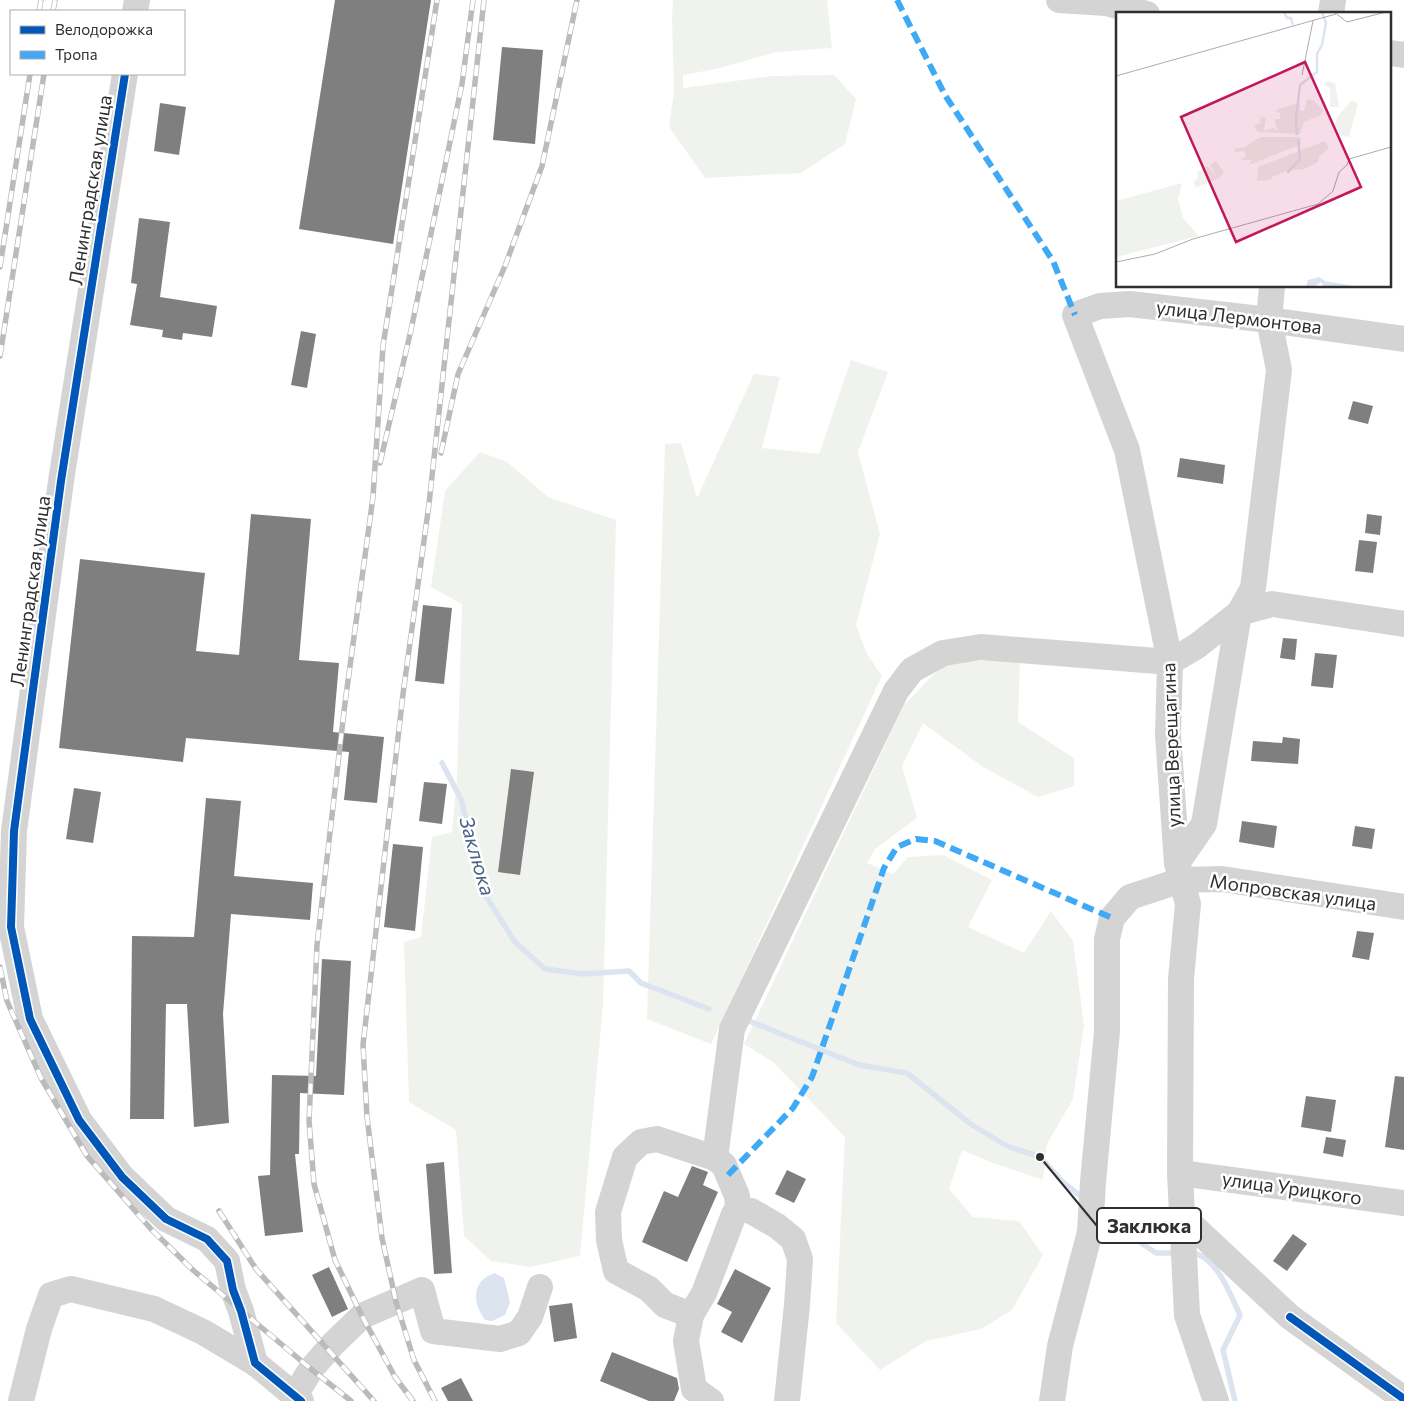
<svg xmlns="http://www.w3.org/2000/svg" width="1404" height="1401" font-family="Commissioner,sans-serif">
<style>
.green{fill:#f0f3ed}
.water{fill:#dce4ef}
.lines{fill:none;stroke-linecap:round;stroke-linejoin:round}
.stream{stroke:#dce4ef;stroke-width:5.5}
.building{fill:#7f7f7f}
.minor{stroke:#d4d4d4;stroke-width:26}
.rail-casing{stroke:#bbb;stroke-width:5.5}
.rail{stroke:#fff;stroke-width:4;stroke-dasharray:11;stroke-linecap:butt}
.quiet{stroke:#3fa9f5;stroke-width:6;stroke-dasharray:12 6;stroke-linecap:butt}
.cycleway-casing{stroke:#fff;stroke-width:11}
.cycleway{stroke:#0057b8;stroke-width:8}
.labels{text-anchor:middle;stroke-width:5;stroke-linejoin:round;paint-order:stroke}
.street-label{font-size:19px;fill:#2f2f2f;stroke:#fff}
.water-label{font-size:20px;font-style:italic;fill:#476187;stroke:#fff}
.inset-river{fill:none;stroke:#dce4ef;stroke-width:2.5}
.inset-road{fill:none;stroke:#acacac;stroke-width:1}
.view{fill:#c2185b;fill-opacity:0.15;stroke:#c2185b;stroke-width:2.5}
.inset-edge{fill:none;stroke:#2f2f2f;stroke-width:2.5}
.leader{fill:none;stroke:#2f2f2f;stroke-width:2}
.callout-dot{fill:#2f2f2f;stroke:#fff;stroke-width:2}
.callout{fill:#fff;stroke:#2f2f2f;stroke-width:2}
.callout-label{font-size:20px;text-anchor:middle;font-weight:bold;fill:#2f2f2f}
</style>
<rect width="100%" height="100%" fill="#fff"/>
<g class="green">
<path d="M673 0H827L832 48 776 52 716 69 683 75V88L772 76 834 75 856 99 845 144 801 173 705 178 669 127 674 91 672 18Z"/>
<path d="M851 360 888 372 858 452 880 534 856 625 867 654 882 676 711 1044 647 1019 665 444 681 443 697 498 754 374 780 377 762 448 819 454Z"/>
<path d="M480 452 507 462 548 497 616 520 603 1005 580 1256 530 1267 491 1261 464 1236 456 1130 409 1102 404 942 421 937 432 837 452 832 457 778 462 604 431 587 445 491Z"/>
<path d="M1020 659 1018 722 1074 758V786L1038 797 983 767 923 723 902 766 917 818 875 849 867 863 893 874 908 857 943 855 992 880 968 927 1024 953 1051 911 1073 941 1084 1025 1073 1099 1047 1144 1043 1180 993 1163 962 1150 949 1189 973 1217 1019 1221 1043 1255 1012 1310 981 1329 926 1341 880 1370 836 1323 845 1137 773 1062 744 1044 904 705 945 663Z"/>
</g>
<path class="water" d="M495 1273 504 1278 510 1302 505 1315 492 1321 485 1320C472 1302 471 1281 495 1273Z"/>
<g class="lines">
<g class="stream">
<path d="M442 763 461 799 484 893 515 942 545 969 583 974 629 971 641 983 709 1009"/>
<path d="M744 1019 859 1065 907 1073 972 1125 1007 1146 1040 1157 1064 1183 1084 1199"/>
<path d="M1099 1211 1119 1228 1156 1253H1176"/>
<path d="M1191 1253C1216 1254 1231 1296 1240 1315L1223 1350 1235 1401"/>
</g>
</g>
<g class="building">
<path d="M335 0H431L393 244 299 229Z"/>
<path d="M502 47 543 50 535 144 493 140Z"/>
<path d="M160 103 186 107 179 155 154 151Z"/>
<path d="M139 218 170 222 160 297 217 306 212 337 183 333 182 340 162 337 163 330 130 325 137 284 131 283Z"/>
<path d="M301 331 316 334 307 388 291 385Z"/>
<path d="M1353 401 1373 406 1368 424 1348 419Z"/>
<path d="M1180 458 1225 465 1223 484 1177 477Z"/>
<path d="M251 514 311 519 299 660 339 663 333 732 384 737 377 803 344 800 349 752 186 738 183 762 59 748 80 559 205 573 196 651 239 655Z"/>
<path d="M1367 514 1382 516 1380 535 1365 533Z"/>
<path d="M1359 540 1377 542 1373 573 1355 571Z"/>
<path d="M423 605 452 608 444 684 415 681Z"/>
<path d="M1283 638 1297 639 1295 660 1280 658Z"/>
<path d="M1315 653 1337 655 1333 688 1311 686Z"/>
<path d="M1283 737 1300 739 1298 764 1251 761 1253 741 1282 743Z"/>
<path d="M511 769 534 772 520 875 498 872Z"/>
<path d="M424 782 447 784 442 824 419 821Z"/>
<path d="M74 788 101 792 93 843 66 839Z"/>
<path d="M206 798 241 801 234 876 313 883 310 920 231 914 223 1014 229 1123 194 1127 187 1004H166L164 1119H130L132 936 194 937Z"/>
<path d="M1242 821 1277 826 1274 848 1239 842Z"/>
<path d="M1355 826 1375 829 1372 849 1352 846Z"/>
<path d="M393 844 423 847 415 931 384 927Z"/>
<path d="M1357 931 1374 933 1369 960 1352 957Z"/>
<path d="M322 959 351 961 344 1095 300 1093 299 1154H295L303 1232 265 1236 258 1176 270 1175 272 1075 316 1076Z"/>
<path d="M1395 1076 1404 1077V1150L1385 1147Z"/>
<path d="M1306 1096 1336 1100 1331 1132 1301 1127Z"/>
<path d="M1326 1137 1346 1140 1343 1157 1323 1153Z"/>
<path d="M444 1162 452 1273 434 1274 426 1164Z"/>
<path d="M692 1166 708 1172 703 1185 718 1192 687 1262 642 1242 664 1191 678 1197Z"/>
<path d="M787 1170 806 1179 794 1203 775 1194Z"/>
<path d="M1293 1234 1307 1244 1287 1271 1273 1261Z"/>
<path d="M329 1267 348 1309 332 1317 312 1275Z"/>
<path d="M735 1269 771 1288 742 1343 721 1332 732 1312 717 1304Z"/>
<path d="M572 1303 577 1338 554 1342 549 1306Z"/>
<path d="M612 1352 677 1378 679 1389 674 1401H649L600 1381Z"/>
<path d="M461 1378 473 1401H448L441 1388Z"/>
</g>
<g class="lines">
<g class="minor">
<path d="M1059 0 1106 3 1147 14"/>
<path d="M135 11 137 0"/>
<path d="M1331 14 1333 0"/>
<path d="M1390 53 1404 55"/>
<path d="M125 74 61 481 14 831 11 927 30 1019 79 1120 122 1177 166 1219 207 1239 227 1261 233 1290 241 1311 255 1363 301 1401"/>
<path d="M1177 863 1204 824 1239 613 1253 588 1279 370 1269 320 1272 286"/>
<path d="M657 1139 715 1158 724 1165 737 1196 738 1209 734 1214 704 1293 691 1315 665 1305 649 1289 616 1271 609 1240 608 1212 625 1157 641 1142Z"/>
<path d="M715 1158 732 1029 896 691 912 670 943 653 981 647 1170 662 1197 646 1239 613 1272 604 1404 624"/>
<path d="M1180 1173 1404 1203"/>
<path d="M738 1209 751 1211 777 1226 793 1239 800 1259 797 1305 787 1401"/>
<path d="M1182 1216 1290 1317 1404 1399"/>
<path d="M691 1315 686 1341 694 1389 711 1401"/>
<path d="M294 1397 311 1369 333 1344 362 1316 422 1290 433 1331 500 1339 519 1333 530 1317 540 1287"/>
<path d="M21 1401 39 1329 51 1295 71 1289 154 1309 203 1332 255 1363"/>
<path d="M1052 1401 1060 1346 1090 1232 1093 1182 1107 1031V939L1112 918 1130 897 1182 880 1222 879 1404 907"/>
<path d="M1216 1401 1187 1315 1180 1173 1181 979 1188 904 1177 863 1168 735 1170 662 1127 450 1075 315 1100 306 1130 304 1269 320 1404 339"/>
</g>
<defs>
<g id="rail">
<path d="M39 11 41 0"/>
<path d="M53 11 55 0"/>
<path d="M0 267 30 74"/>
<path d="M0 356 44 74"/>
<path d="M441 453 458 374 505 266 542 166 577 0"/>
<path d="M380 463 411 330 462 84 473 0"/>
<path d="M0 967 7 1001 41 1078 87 1156 151 1229 194 1271 311 1369 351 1401"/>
<path d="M219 1211 256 1269 374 1401"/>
<path d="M413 1401 395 1377 362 1316 335 1260 314 1184 309 1121 317 945 345 703 373 497 383 346 437 0"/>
<path d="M435 1401 414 1360 396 1302 382 1238 367 1117 363 1045 403 694 429 504 484 0"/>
</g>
</defs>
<use href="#rail" class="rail-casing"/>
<use href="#rail" class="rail"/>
<g class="quiet">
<path d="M897 0 945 95 1053 261 1075 315"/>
<path d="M728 1175 793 1108 812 1077 884 868 897 847 916 839 935 841 1112 918"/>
</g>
<defs>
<g id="cycleway">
<path d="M125 74 61 481 14 831 11 927 30 1019 79 1120 122 1177 166 1219 207 1239 227 1261 233 1290 241 1311 255 1363 301 1401"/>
<path d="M1290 1317 1404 1399"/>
</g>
</defs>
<use href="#cycleway" class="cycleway-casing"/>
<use href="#cycleway" class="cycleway"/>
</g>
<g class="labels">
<g class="street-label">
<text transform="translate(90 190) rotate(-81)" y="7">Ленинградская улица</text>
<text transform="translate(1239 317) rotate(7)" y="7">улица Лермонтова</text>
<text transform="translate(30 591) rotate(-82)" y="7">Ленинградская улица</text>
<text transform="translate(1171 745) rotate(-92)" y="7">улица Верещагина</text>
<text transform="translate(1293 892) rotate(8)" y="7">Мопровская улица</text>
<text transform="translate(1292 1188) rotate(8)" y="7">улица Урицкого</text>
</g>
<g class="water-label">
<text transform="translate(477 856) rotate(74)" y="7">Заклюка</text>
</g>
</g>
<g transform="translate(1116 12)">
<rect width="275" height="275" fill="#fff"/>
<path d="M211 69 219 71 223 95H214V76L208 73ZM191 87 197 88 207 98 205 103 188 110 184 122 142 120 138 113 144 111 145 104 150 106 148 119 157 116 162 119 159 112V107H164V101L160 100 161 97 184 91V99H188ZM236 88 242 92 233 125 222 123 219 112 221 105ZM145 125H185V132L133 153 136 148H124L130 144 128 139 119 140 118 136H127ZM209 129 213 136 203 145 202 150 188 157 171 159 156 165 155 168 141 169 142 155ZM100 149 108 160 105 165 80 176 77 170 82 166 81 160 92 154 101 166 94 153ZM66 171 62 187 67 206 83 224 0 245V189Z" fill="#f0f3ed"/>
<path d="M203 265 209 269 244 275H208L205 270 198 275H190L192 268Z" fill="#dce4ef"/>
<path class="inset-river" d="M168 0 171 6H175L177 13M181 123 180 107 184 73 201 60V42L206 33 210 11 206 0M171 161 184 147 182 127"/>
<path class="inset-road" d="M218 0 231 10 270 0M186 63 197 9M0 64 220 2M0 250 39 242 77 227 202 192 217 179 223 160 231 153 233 147 275 135"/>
<path class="view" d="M189 50 245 175 120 230 65 105Z"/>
<rect width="275" height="275" class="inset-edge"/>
</g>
<path class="leader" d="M1040 1157L1097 1226"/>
<circle class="callout-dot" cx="1040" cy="1157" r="5"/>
<rect class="callout" x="1097" y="1208" width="104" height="35" rx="5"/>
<g class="callout-label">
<text x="1149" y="1233">Заклюка</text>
</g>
<rect x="10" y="10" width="175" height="65" fill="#ffffff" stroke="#acacac"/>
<rect x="20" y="26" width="25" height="8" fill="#0057b8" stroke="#acacac"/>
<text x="55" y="35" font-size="15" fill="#2f2f2f">Велодорожка</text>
<rect x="20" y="51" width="25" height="8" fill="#3fa9f5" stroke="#acacac"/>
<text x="55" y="60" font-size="15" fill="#2f2f2f">Тропа</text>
</svg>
